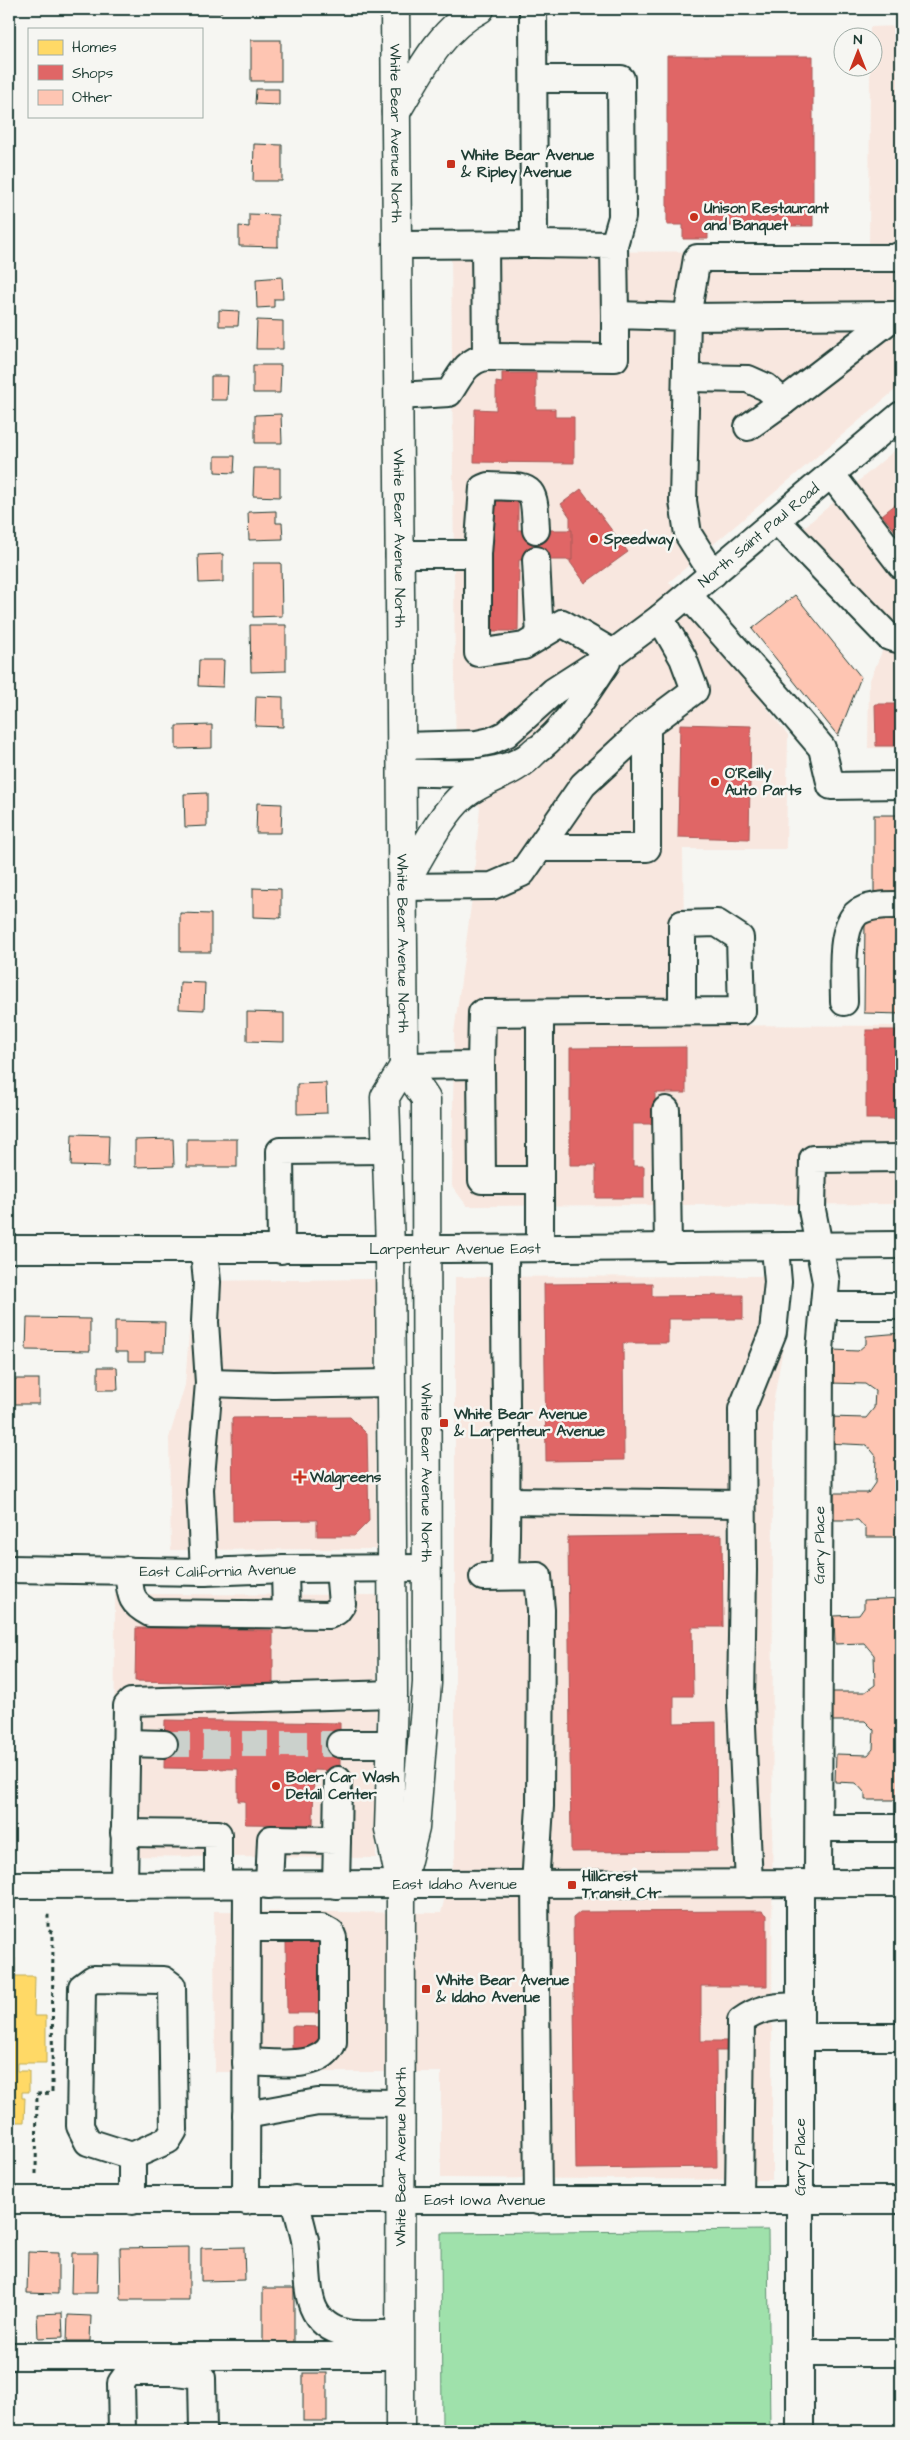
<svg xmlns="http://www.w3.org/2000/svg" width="910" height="2440" font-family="'Architects Daughter',sans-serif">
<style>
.built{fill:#f8e7df}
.green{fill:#9fe1ab;stroke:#5f8f70}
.homes{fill:#ffd966;stroke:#bcaa57}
.shops{fill:#e06666;stroke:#a65a57}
.building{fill:#fec5b2;stroke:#1f3d34}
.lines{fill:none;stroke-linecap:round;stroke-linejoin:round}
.minor-tunnel{stroke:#cbd1cc;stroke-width:26;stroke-dasharray:26 13;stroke-linecap:butt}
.minor-casing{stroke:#1f3d34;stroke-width:30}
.major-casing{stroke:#1f3d34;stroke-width:31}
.path{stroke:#1f3d34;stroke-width:3;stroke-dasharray:4 4;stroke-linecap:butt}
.minor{stroke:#f6f6f2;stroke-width:26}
.major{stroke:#f6f6f2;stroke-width:28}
.poi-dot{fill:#c8321e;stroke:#f6f6f2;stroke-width:2}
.labels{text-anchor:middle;stroke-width:5;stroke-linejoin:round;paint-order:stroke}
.street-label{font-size:15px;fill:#1f3d34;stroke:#f6f6f2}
.poi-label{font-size:15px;font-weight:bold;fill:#1f3d34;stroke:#f6f6f2;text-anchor:start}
</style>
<rect width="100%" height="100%" fill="#f6f6f2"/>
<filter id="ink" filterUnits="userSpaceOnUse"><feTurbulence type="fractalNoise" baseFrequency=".02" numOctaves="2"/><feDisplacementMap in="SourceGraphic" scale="10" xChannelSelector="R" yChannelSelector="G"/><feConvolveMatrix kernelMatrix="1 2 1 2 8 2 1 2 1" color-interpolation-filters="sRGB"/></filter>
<g filter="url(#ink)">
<g class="built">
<path d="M901 26V385L669 582 788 735 786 849H683L685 1025 901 1026V1204L467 1206 452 1186 454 1033 472 898 480 807 456 784 451 252 869 251 870 68H872V38L870 37V27Z"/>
<path d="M901 445V748H868L869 682 892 628 802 529Z"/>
<path d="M791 1276 785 1337 773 1404 772 2180 441 2178V2072H215L214 1911 441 1913 455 1857V1277Z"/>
<path d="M375 1279 376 1549 171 1550 169 1438 185 1385 193 1281Z"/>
<path d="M115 1594 377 1595 376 1858 114 1856Z"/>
</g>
<path class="green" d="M768 2230 770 2431H442L441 2233Z"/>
<path class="homes" d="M9 1958H15V1976H35L34 2016H46V2063H17V2071H29V2092H22V2098H25L24 2122H9Z"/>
<g class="shops">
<path d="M667 56H813V226H708V239H683V225H667Z"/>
<path d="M502 373H536V409H555V417H574V463L474 462 475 409 496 410V382L502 383Z"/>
<path d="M581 489 628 552 585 583 570 562V517L561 504Z"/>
<path d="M491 491H518V530H572V560H519L518 631H491Z"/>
<path d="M901 500V538L882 515Z"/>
<path d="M875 704H901V746H876Z"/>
<path d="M680 724 751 726 749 839 678 837Z"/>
<rect x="866" y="1030" width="35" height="89"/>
<path d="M686 1047V1093H655V1124H633V1166H644V1198H596V1165H570V1048Z"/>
<path d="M652 1283V1296L743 1295V1319H668V1343H623L624 1460 546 1461 544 1284Z"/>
<path d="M350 1417 367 1434 369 1521 354 1536H317V1520L233 1521 232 1418Z"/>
<path d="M722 1535 723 1627H692L693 1696H674V1723L716 1722 717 1851 571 1852 568 1537Z"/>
<path d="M136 1628 273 1630V1684L135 1681Z"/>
<path d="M165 1720 340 1723V1771L314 1770 313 1825 245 1824V1801H238V1769L164 1768Z"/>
<path d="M762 1911 767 1915V1986H701V2041H727V2051H716L717 2167 576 2169 573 1918 580 1912Z"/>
<path d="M326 1941V2000H320V2013H287L286 1942Z"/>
<path d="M292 2026 321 2027V2048H292Z"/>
</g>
<g class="building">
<path d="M197 9H222V12L197 13Z"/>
<rect x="251" y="40" width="30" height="41"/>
<path d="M256 89H279V105L255 104Z"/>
<path d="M254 144 282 145V181H253Z"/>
<path d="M249 214 278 215V247L239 246V226L249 227Z"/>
<path d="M282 277 283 299H274V307L257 308 256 279Z"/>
<path d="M219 310 239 311 238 326H219Z"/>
<path d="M257 320 283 321V349H256Z"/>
<path d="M253 365H281L280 393H253Z"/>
<path d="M211 376H228L227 400H211Z"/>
<path d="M281 414 282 443H255V415Z"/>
<path d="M215 456H235L234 473 215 472Z"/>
<path d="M254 468H280V497L253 496Z"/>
<path d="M276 511V523H282L283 539 249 540 248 512Z"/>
<path d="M223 554V582L199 583 198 555Z"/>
<path d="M253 563H281L282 616 253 617Z"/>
<path d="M795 595 861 677 838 736 752 629Z"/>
<path d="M250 625H286V671L251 672Z"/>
<path d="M199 660H224L223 687 198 686Z"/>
<path d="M256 696 283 697V727L255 726Z"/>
<path d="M212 725V748L176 749V726Z"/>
<path d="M207 793V826L185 827 184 794Z"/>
<path d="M257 803 282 804 281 833H256Z"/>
<rect x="874" y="815" width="27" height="77"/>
<path d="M253 888 281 889V918L253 917Z"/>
<path d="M180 913 211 914V952H180Z"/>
<path d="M865 919H901V1014L864 1013Z"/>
<path d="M180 982 205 983 204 1010 179 1009Z"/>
<path d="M247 1012 284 1013V1042L247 1041Z"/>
<path d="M326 1083 327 1113 297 1114V1084Z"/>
<path d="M72 1134 109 1135 108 1167 71 1166Z"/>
<rect x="9" y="1139" width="2" height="26"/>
<path d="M173 1139 174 1166 135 1167V1140Z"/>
<rect x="187" y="1139" width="50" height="28"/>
<rect x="9" y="1315" width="4" height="40"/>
<path d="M27 1318 90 1319V1351L26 1350Z"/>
<path d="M115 1321 165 1322 164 1352H145V1361H128V1352H115Z"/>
<path d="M901 1333V1537H866V1529L858 1520H834V1493H868L875 1483 876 1456 867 1445 827 1443 828 1417 866 1418 874 1408 875 1391 865 1384 831 1383 832 1350 858 1351 866 1344V1336Z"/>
<path d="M98 1367H117L118 1390H98Z"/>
<rect x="15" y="1379" width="24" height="25"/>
<path d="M901 1598V1800H865V1793L856 1783 835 1782 836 1754 868 1755 873 1749 874 1730 865 1721H825V1692H865L875 1685 874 1655 864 1643 835 1644 834 1616 859 1615 864 1608V1600Z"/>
<path d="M189 2247V2300H121L120 2248Z"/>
<path d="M244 2247 245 2280 201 2281V2248Z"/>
<path d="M28 2252 58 2253V2294L27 2293Z"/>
<path d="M72 2253H98L97 2293H71Z"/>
<rect x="263" y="2288" width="31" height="60"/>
<path d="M62 2313 63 2337 38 2338 37 2314Z"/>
<path d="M68 2315 91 2316 90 2341H67Z"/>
<rect x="303" y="2373" width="24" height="48"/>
</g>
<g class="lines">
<path class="minor-tunnel" d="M164 1744H340"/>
<defs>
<g id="minor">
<path d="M534 79H621L622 217 614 245"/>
<path d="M534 244 614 245 615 315"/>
<path d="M397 245 534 244 533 9"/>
<path d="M896 315 687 317 697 258H894L901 255"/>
<path d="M486 357 615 358V315L687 317 683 501 688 534 713 574"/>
<path d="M686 378 748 379 766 387 783 402 748 427"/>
<path d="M398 396 449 393C460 377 465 361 486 357L485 245"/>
<path d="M783 402 896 315H900"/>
<path d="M831 474 901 565"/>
<path d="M776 520 889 637 901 640"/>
<path d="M399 554H478V653L524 646 562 623 613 653"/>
<path d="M478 554 483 488 488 486C533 488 534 482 536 530"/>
<path d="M536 560 540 636"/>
<path d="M688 595 782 701 822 748 831 786 901 785"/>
<path id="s1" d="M401 746 477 744 491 741 506 734 554 691 613 653 660 618 901 415"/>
<path d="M401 773C432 772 466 776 497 769 549 759 580 702 607 662"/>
<path d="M540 848H647V726"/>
<path d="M402 887 492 886 522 873 583 785 647 726 695 690 683 658 660 618"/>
<path d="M844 1002C844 979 839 931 856 914 867 904 888 905 901 905"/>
<path d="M540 1013V1180"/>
<path d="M481 1065 482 1180H540V1248"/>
<path d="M404 1066 481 1065 482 1013 742 1011 740 938 717 923 682 924V1011"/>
<path d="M666 1110 668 1248"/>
<path id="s2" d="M9 1249H446L901 1245"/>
<path d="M505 1249C504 1358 509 1467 505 1576"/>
<path d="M281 1250 280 1151 387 1150"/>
<path d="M824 1306H901"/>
<path d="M209 1383 274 1385 391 1383"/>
<path d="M508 1501 741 1504"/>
<path id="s3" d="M9 1569 204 1572 285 1569 426 1568"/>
<path d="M285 1569 286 1615"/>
<path d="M128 1570C131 1593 128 1602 150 1613L329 1615 337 1611 342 1604 339 1569"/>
<path d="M204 1572 200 1489 209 1383 205 1322 207 1282 204 1250"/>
<path d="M483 1577 538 1576 541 1610 540 1806 535 1885 538 2201"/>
<path d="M126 1743 164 1744"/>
<path d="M340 1744H392"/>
<path d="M819 1828H901"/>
<path d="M124 1833 218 1834V1885"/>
<path d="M337 1840 338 1780"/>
<path d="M800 1883V2431"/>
<path id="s4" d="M818 1883 820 1350 826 1282 812 1210 813 1159 901 1158"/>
<path d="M749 1884 741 1703 743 1570 742 1409 773 1332 778 1282 775 1248"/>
<path id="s5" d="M9 1885 901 1883"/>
<path d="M124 1885 127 1706 131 1702 393 1694"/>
<path d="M269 1885 271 1839 337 1840 336 1885"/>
<path d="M93 1979 164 1980 172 1986 174 2130 168 2140 132 2156 88 2142 80 2126 82 1987Z"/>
<path d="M800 2037H901"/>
<path d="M246 2062C272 2062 321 2072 333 2042V1938L331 1933 322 1928H247"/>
<path d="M246 2115 318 2102 400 2103"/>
<path d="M132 2156V2201"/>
<path d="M295 2199C298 2213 302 2226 305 2240 310 2275 299 2323 346 2333 363 2336 383 2333 400 2334"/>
<path id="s6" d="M9 2200H901"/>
<path d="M739 2200 741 2021C761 2006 776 2007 800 2006"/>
<path d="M246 2201 247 1885"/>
<path d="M800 2353H901"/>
<path d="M9 2356H400"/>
<path d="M122 2431 121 2383 129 2372H177L199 2375 202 2378 203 2431"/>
</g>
<g id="major">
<path id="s7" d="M395 9 404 1066 426 1099 427 1683 415 1828 401 1884"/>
<path d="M396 112C419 74 439 30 480 9"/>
<path d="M402 887C418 861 441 813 464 795 488 776 512 776 535 751"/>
<path id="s8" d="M400 2431 401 1884 389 1829 393 1694 390 1249 385 1097 404 1066"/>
</g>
</defs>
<use href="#minor" class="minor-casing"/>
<use href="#major" class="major-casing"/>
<path class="path" d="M36 2174 37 2094 52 2093 53 1933 48 1930V1912"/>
<use href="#minor" class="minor"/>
<use href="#major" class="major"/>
</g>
</g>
<g class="poi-dot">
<rect x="446" y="159" width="10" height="10" rx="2.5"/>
<circle cx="694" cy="217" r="5"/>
<circle cx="594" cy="539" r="5"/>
<circle cx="715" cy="782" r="5"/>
<rect x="439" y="1418" width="10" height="10" rx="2.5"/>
<path d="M297.5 1469.5h5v5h5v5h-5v5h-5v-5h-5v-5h5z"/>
<circle cx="276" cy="1786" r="5"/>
<rect x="567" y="1880" width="10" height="10" rx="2.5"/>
<rect x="421" y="1984" width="10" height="10" rx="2.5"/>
</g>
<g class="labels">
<g class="street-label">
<text dy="5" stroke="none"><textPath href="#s7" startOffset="124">White Bear Avenue North</textPath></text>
<text dy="5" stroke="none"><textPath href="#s1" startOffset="429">North Saint Paul Road</textPath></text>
<text dy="5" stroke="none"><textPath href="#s7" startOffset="529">White Bear Avenue North</textPath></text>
<text dy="5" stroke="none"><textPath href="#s7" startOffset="934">White Bear Avenue North</textPath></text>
<text dy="5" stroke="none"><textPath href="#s2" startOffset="446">Larpenteur Avenue East</textPath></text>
<text dy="5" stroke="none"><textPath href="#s7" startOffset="1470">White Bear Avenue North</textPath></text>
<text dy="5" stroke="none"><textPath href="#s4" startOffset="338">Gary Place</textPath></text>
<text dy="5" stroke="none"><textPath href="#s3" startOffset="209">East California Avenue</textPath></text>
<text dy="5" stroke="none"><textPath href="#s5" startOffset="446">East Idaho Avenue</textPath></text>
<text transform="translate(800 2157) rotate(-90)" y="5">Gary Place</text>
<text dy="5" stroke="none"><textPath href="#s8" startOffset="274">White Bear Avenue North</textPath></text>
<text dy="5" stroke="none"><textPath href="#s6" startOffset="476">East Iowa Avenue</textPath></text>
</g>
<g class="poi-label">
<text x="461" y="160">White Bear Avenue<tspan x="461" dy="17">&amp; Ripley Avenue</tspan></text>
<text x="704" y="213">Unison Restaurant<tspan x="704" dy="17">and Banquet</tspan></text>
<text x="604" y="544">Speedway</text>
<text x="725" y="778">O'Reilly<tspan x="725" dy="17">Auto Parts</tspan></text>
<text x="454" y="1419">White Bear Avenue<tspan x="454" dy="17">&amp; Larpenteur Avenue</tspan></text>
<text x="310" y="1482">Walgreens</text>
<text x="286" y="1782">Boler Car Wash<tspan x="286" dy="17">Detail Center</tspan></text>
<text x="582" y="1881">Hillcrest<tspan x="582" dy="17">Transit Ctr</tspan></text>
<text x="436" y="1985">White Bear Avenue<tspan x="436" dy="17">&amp; Idaho Avenue</tspan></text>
</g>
</g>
<rect width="910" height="2440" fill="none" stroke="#f6f6f2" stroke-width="30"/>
<rect x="15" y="15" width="880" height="2410" fill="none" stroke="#1f3d34" stroke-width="2" filter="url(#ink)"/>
<rect x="28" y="28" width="175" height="90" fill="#f6f6f2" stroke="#a0aca6"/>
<rect x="38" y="40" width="25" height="15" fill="#ffd966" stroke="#a0aca6"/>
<text x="72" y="52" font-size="15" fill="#1f3d34">Homes</text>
<rect x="38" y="65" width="25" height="15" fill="#e06666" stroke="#a0aca6"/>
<text x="72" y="78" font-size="15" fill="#1f3d34">Shops</text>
<rect x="38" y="90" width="25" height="15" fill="#fec5b2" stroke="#a0aca6"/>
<text x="72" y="102" font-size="15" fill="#1f3d34">Other</text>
<g transform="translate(858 52)"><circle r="24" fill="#f6f6f2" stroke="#a0aca6"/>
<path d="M0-4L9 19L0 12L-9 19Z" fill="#c8321e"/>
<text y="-8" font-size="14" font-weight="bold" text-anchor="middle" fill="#1f3d34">N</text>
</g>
</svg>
